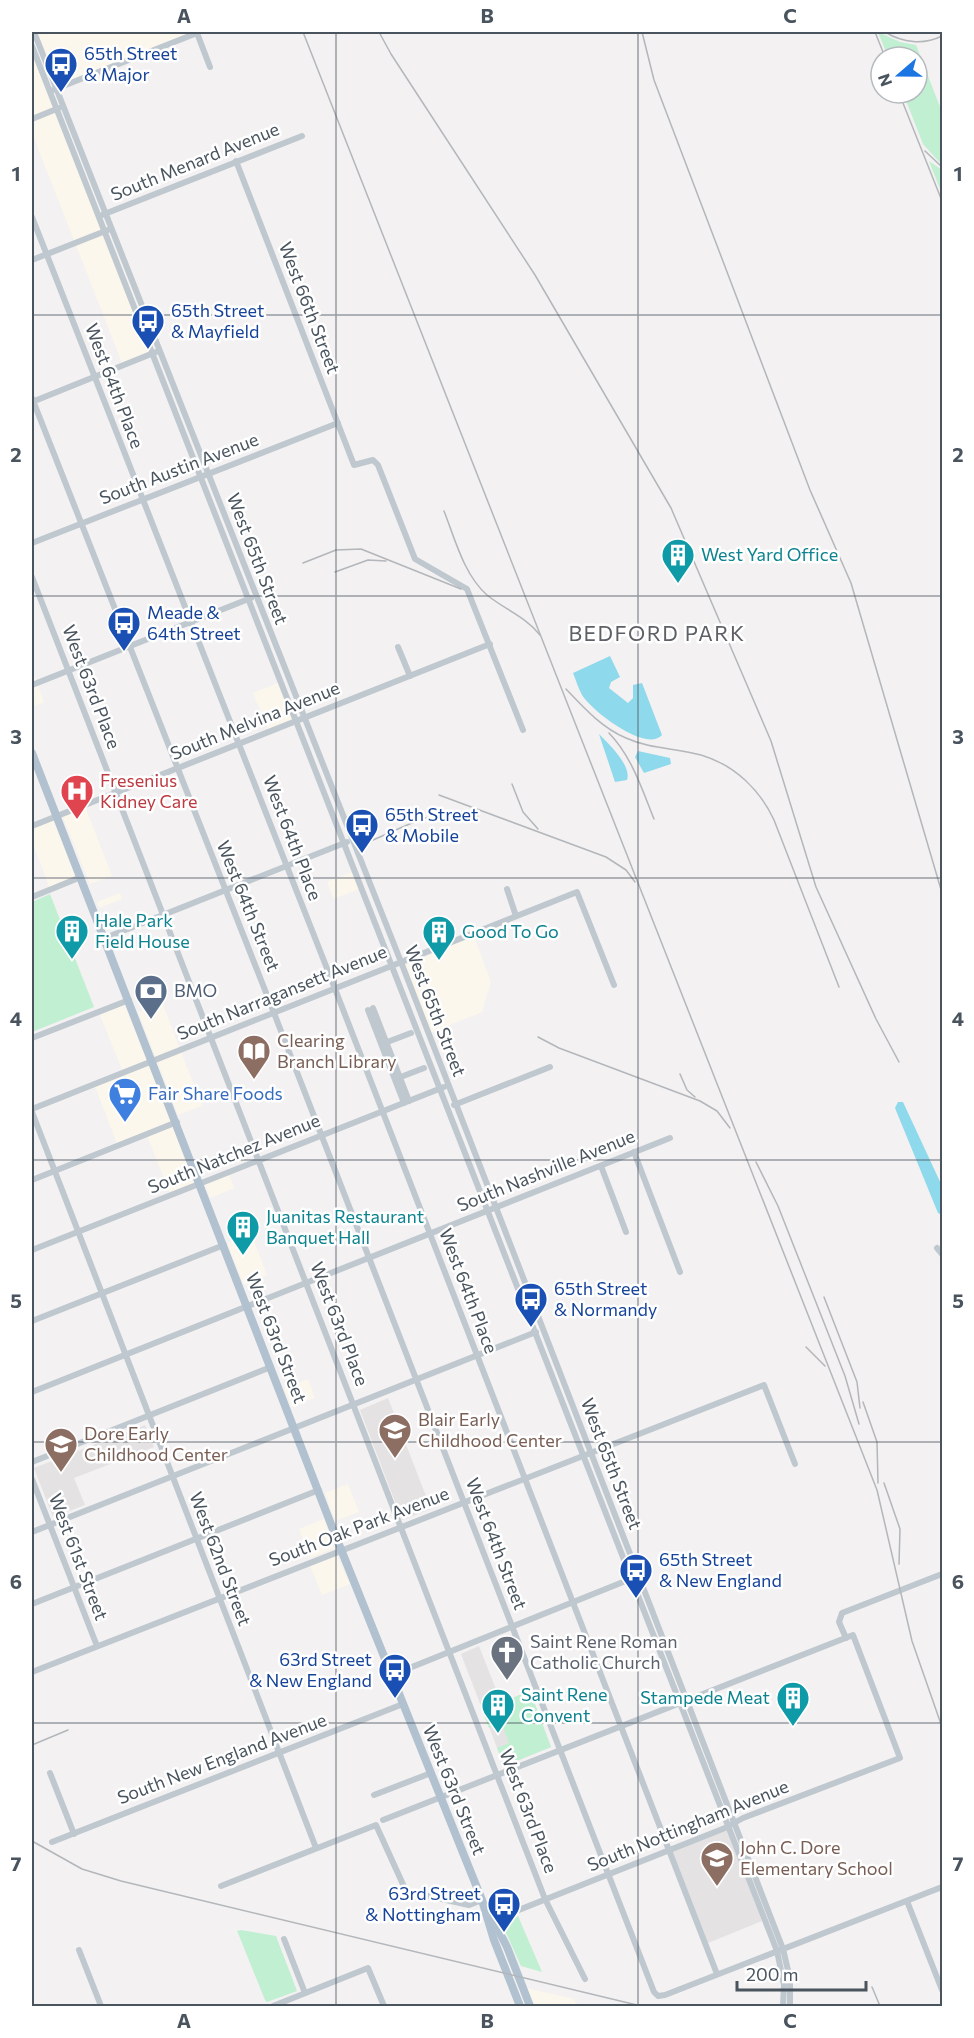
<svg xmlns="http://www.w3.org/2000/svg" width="974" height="2038" font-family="Commissioner,sans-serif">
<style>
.commercial{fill:#fcf7ec}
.education{fill:#e4e2e3}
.green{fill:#c1efd2}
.water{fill:#8fd9ec}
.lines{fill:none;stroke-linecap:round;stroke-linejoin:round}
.minor{stroke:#bfc8cf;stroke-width:6}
.major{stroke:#b1c1cf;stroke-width:8}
.rail{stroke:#b3b6bb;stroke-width:1.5}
.grid{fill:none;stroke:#49545e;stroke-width:1.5;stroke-opacity:0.55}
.labels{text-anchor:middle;stroke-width:5;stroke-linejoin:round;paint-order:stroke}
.transit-label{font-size:18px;fill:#164399;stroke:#fff;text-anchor:start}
.street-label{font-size:18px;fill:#49545e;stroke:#fff}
.culture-label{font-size:18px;fill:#0d838f;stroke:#fff;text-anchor:start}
.health-label{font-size:18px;fill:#be3a42;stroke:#fff;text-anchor:start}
.service-label{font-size:18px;fill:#4e5e75;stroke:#fff;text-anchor:start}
.education-label{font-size:18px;fill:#785e54;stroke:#fff;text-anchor:start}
.shop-label{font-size:18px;fill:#366cbe;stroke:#fff;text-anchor:start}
.worship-label{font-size:18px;fill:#5b616d;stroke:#fff;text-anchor:start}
.quarter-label{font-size:21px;letter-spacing:1.5px;fill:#5d6166;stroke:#fff}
.neatline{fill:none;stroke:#49545e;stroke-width:2}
.grid-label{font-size:20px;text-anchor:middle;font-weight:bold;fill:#49545e}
</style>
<rect width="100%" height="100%" fill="#f3f1f1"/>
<g class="commercial">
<path d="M34 32H188L189 33 54 87Z"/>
<path d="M32 54 149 352 122 363 32 133Z"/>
<path d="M32 670 44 702 32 707Z"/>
<path d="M280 682 294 719 268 729 253 693Z"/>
<path d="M85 806 112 876 90 884 62 815Z"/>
<path d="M53 819 76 878 50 889 32 841V827Z"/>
<path d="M352 872 359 889 334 899 327 882Z"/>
<path d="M120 893 122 899 99 908 97 902Z"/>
<path d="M474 936 491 982 482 1012 430 1033 404 966Z"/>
<path d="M162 1002 202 1106 178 1115 138 1012Z"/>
<path d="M124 1003 196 1184 170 1194 146 1133 117 1144 94 1084 123 1072 99 1013Z"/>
<path d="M228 1173 234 1188 210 1198 204 1182Z"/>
<path d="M251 1233 267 1275 244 1285 227 1243Z"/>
<path d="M308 1379 315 1398 291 1407 284 1389Z"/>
<path d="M348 1484 359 1512 335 1521 325 1493Z"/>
<path d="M324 1519 334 1548 310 1558 299 1529Z"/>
<path d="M337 1556 350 1584 322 1595 310 1566Z"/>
<path d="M526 1988 574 1999 577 2006H533Z"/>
</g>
<g class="education">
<path d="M388 1398 431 1509 402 1520 360 1410Z"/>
<path d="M145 1425 154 1447 74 1478 85 1505 53 1517 34 1468Z"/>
<path d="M479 1646 501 1702 530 1691 551 1747 504 1766 461 1654Z"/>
<path d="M727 1830 762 1921 708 1943 672 1852Z"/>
</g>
<g class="green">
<path d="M878 32 900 42 916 45 942 112V165L923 144 903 93H917V57H888Z"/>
<path d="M929 161 942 170V194Z"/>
<path d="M50 894 94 1007 32 1032V902Z"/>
<path d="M530 1691 551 1747 504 1766 497 1748 509 1743 502 1724 489 1728 482 1710Z"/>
<path d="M518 1916 542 1972 521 1966 502 1924Z"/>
<path d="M241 1930 276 1936 297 1991 267 2002 265 2000 238 1933 237 1931Z"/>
</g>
<g class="water">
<path d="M610 656 620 677 611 682 609 688 628 703 633 698V685L642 683 662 735C646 753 592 711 582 695 578 688 576 680 573 673Z"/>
<path d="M599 734C609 744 632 766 627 780L615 782Z"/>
<path d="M638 751 670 758 671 764 644 773 635 757Z"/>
<path d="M898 1102H903L942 1186V1215L938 1213 895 1108Z"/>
</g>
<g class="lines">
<g class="minor">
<path d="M34 32 401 962 783 1949 790 1979V2006"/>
<path d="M32 46 777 1951 784 1985 783 2006"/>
<path d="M53 90 197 33 210 67"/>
<path d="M32 119 59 108"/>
<path d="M236 161 354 465 373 460 378 465 415 559 467 589 523 730"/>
<path d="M102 215 302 136"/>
<path d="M32 217 337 994 717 1974"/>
<path d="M32 260 108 230"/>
<path d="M32 398 274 1013 654 1992 658 1996 665 1995 942 1887"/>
<path d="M32 402 156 352"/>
<path d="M32 543 338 423"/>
<path d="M32 577 545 1899 585 1979"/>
<path d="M398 647 410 676"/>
<path d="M32 685 251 598"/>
<path d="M32 826 490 644"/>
<path d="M507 889 516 916"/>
<path d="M32 897 81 877"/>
<path d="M105 938 347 842"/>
<path d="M373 1008 409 1101"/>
<path d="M368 1010 404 1103"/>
<path d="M32 1038 129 1000"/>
<path d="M382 1044 411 1033"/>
<path d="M398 1078 424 1068"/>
<path d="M454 1105 550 1067"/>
<path d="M32 1109 577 892 614 985"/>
<path d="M32 1112 316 1848"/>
<path d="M634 1152 680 1272"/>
<path d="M601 1166 626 1232"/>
<path d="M32 1180 177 1122"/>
<path d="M937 1248 942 1254"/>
<path d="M32 1250 444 1087"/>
<path d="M32 1321 224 1245"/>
<path d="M32 1392 670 1138"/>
<path d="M32 1462 271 1367"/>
<path d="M32 1479 97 1646"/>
<path d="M32 1532 536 1332"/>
<path d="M32 1604 319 1490"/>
<path d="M846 1638 839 1622 842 1613 942 1574"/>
<path d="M32 1672 764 1385 795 1464"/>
<path d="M392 1675 633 1578"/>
<path d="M50 1773 74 1834"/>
<path d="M374 1795 431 1773"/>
<path d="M383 1820 853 1635 900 1758 743 1818 725 1828 491 1921"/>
<path d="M52 1842 403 1704"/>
<path d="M221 1886 376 1825 406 1891 469 1905 482 1900"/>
<path d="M907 1901 942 1990"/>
<path d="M284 1939 305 1993"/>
<path d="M79 1950 101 2006"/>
<path d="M273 2006 368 1968 384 2006"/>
</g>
<g class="major">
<path d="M32 753 334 1532 482 1900 494 1940 520 2006"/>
<path d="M486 1906 507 1947 530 2006"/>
</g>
<g class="rail">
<path d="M303 32 877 1490 912 1641 942 1727"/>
<path d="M379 32 391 54 535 275 671 508 771 741 816 887 876 1019 899 1062"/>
<path d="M642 32 654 80 810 490 851 583 942 893"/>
<path d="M875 32 885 57"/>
<path d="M885 32C903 43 924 45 942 36"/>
<path d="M899 93 942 201"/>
<path d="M925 151 942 167"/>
<path d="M444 511C455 539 464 575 487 595 504 609 526 617 540 635"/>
<path d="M303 563 336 550 361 549 461 589"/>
<path d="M335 572 368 560 386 561"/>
<path d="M566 689C584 708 602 728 626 738 650 749 676 748 701 755 735 765 760 790 774 820L839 987"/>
<path d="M609 733C632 757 642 789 654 819"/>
<path d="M512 784 523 812 538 829"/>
<path d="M439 795 606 857 626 870 635 882"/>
<path d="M373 840C405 827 443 803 478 816"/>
<path d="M538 1037 559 1048 700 1101 717 1111 730 1128"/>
<path d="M680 1074 687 1090 695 1097"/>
<path d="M756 1162 778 1206 845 1376 859 1424"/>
<path d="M824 1297 857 1382 860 1408"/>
<path d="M806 1347 825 1366"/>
<path d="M863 1402 877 1442 878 1483"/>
<path d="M884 1483 900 1529 899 1564"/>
<path d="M32 1745 68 1730"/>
<path d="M32 1841 82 1869 121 1881 641 2006"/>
<path d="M872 1987 880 2006"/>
</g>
</g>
<path class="grid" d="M336 32V2006M638 32V2006M32 315H942M32 596H942M32 878H942M32 1160H942M32 1442H942M32 1723H942"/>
<defs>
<symbol id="bus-pin" viewBox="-11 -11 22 30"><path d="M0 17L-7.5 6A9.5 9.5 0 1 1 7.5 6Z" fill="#1a4fb4" stroke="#fff"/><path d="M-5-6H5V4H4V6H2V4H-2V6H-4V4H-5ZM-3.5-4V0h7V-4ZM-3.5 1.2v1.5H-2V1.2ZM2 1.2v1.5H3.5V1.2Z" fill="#fff"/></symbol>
<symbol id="building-pin" viewBox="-11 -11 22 30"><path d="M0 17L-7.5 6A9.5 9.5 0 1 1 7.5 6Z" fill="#0f9aa8" stroke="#fff"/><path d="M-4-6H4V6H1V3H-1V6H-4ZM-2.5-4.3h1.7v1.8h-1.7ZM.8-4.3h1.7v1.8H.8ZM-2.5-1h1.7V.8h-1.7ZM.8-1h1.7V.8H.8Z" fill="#fff"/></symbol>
<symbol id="hospital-pin" viewBox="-11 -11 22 30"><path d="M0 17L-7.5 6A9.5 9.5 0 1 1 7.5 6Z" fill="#e0444e" stroke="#fff"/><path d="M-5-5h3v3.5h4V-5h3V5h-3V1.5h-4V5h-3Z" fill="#fff"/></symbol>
<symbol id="bank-pin" viewBox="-11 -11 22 30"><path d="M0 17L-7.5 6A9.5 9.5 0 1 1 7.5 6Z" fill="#5c6f8a" stroke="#fff"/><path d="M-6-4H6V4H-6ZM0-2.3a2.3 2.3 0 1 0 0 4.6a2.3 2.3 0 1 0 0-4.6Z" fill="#fff"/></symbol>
<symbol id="library-pin" viewBox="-11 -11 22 30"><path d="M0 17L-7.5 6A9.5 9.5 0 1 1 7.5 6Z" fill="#8d6e63" stroke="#fff"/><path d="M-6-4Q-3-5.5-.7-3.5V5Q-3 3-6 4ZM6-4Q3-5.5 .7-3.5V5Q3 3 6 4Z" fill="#fff"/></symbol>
<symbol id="supermarket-pin" viewBox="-11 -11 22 30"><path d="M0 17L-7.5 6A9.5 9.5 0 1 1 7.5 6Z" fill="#3f7fe0" stroke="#fff"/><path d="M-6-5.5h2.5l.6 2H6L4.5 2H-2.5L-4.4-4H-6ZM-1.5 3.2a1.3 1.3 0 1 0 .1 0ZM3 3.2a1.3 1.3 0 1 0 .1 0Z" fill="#fff"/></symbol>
<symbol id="school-pin" viewBox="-11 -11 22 30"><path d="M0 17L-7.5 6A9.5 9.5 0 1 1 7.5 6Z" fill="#8d6e63" stroke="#fff"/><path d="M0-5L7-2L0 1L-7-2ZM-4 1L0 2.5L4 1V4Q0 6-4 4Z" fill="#fff"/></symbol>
<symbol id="church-pin" viewBox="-11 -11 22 30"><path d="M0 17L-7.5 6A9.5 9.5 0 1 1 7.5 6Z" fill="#6b7280" stroke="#fff"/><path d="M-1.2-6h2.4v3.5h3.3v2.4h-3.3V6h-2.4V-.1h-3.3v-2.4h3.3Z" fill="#fff"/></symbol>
</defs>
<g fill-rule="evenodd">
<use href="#bus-pin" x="42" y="45" width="38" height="52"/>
<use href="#bus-pin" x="129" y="302" width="38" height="52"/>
<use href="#building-pin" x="659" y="536" width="38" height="52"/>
<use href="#bus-pin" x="105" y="604" width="38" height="52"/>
<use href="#hospital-pin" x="58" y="772" width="38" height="52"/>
<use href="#bus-pin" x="343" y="806" width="38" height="52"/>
<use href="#building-pin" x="53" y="912" width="38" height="52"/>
<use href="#building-pin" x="420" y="913" width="38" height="52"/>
<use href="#bank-pin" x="132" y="972" width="38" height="52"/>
<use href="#library-pin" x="235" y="1032" width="38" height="52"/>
<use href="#supermarket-pin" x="106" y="1075" width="38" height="52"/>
<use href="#building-pin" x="224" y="1208" width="38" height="52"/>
<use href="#bus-pin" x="512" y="1280" width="38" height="52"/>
<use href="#school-pin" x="376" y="1411" width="38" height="52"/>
<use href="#school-pin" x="42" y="1425" width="38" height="52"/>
<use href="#bus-pin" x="617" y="1551" width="38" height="52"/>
<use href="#church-pin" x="488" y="1633" width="38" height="52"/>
<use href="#bus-pin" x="376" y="1651" width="38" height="52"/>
<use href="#building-pin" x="774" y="1679" width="38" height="52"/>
<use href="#building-pin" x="479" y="1686" width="38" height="52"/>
<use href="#school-pin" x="698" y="1839" width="38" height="52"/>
<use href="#bus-pin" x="485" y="1885" width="38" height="52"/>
</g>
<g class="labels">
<g class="transit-label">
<text x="84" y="60">65th Street<tspan x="84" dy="21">&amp; Major</tspan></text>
<text x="171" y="317">65th Street<tspan x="171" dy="21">&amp; Mayfield</tspan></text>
<text x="147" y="619">Meade &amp;<tspan x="147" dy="21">64th Street</tspan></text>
<text x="385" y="821">65th Street<tspan x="385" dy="21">&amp; Mobile</tspan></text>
<text x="554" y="1295">65th Street<tspan x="554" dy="21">&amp; Normandy</tspan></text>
<text x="659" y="1566">65th Street<tspan x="659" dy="21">&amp; New England</tspan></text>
<text x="372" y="1666" text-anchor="end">63rd Street<tspan x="372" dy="21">&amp; New England</tspan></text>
<text x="481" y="1900" text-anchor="end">63rd Street<tspan x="481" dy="21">&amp; Nottingham</tspan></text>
</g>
<g class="street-label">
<text transform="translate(195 162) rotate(-22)" y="6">South Menard Avenue</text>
<text transform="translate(309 308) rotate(69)" y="6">West 66th Street</text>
<text transform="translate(114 386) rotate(69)" y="6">West 64th Place</text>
<text transform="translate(179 469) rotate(-21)" y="6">South Austin Avenue</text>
<text transform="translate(257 559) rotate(69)" y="6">West 65th Street</text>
<text transform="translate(91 687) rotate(69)" y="6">West 63rd Place</text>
<text transform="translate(255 721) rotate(-22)" y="6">South Melvina Avenue</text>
<text transform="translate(292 838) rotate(69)" y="6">West 64th Place</text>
<text transform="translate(248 906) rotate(68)" y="6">West 64th Street</text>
<text transform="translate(282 993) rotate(-22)" y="6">South Narragansett Avenue</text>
<text transform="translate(435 1011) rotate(69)" y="6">West 65th Street</text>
<text transform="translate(234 1154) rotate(-22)" y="6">South Natchez Avenue</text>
<text transform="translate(546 1171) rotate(-22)" y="6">South Nashville Avenue</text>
<text transform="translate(468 1291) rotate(69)" y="6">West 64th Place</text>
<text transform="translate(339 1324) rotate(69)" y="6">West 63rd Place</text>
<text transform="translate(276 1338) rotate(69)" y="6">West 63rd Street</text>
<text transform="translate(611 1464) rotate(69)" y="6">West 65th Street</text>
<text transform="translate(359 1527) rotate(-21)" y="6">South Oak Park Avenue</text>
<text transform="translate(496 1544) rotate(69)" y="6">West 64th Street</text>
<text transform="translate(78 1557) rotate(69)" y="6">West 61st Street</text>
<text transform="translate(220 1559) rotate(69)" y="6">West 62nd Street</text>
<text transform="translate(222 1759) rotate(-21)" y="6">South New England Avenue</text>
<text transform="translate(454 1790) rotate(68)" y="6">West 63rd Street</text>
<text transform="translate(528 1811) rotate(69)" y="6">West 63rd Place</text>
<text transform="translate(688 1826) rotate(-22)" y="6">South Nottingham Avenue</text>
</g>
<g class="culture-label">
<text x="701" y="561">West Yard Office</text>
<text x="95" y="927">Hale Park<tspan x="95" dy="21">Field House</tspan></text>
<text x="462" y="938">Good To Go</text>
<text x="266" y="1223">Juanitas Restaurant<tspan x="266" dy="21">Banquet Hall</tspan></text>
<text x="521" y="1701">Saint Rene<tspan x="521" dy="21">Convent</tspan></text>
<text x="770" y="1704" text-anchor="end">Stampede Meat</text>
</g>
<g class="health-label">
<text x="100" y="787">Fresenius<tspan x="100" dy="21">Kidney Care</tspan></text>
</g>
<g class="service-label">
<text x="174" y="997">BMO</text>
</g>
<g class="education-label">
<text x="277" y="1047">Clearing<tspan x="277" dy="21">Branch Library</tspan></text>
<text x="418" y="1426">Blair Early<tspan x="418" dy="21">Childhood Center</tspan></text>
<text x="84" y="1440">Dore Early<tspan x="84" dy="21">Childhood Center</tspan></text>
<text x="740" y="1854">John C. Dore<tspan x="740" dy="21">Elementary School</tspan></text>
</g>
<g class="shop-label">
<text x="148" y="1100">Fair Share Foods</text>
</g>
<g class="worship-label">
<text x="530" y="1648">Saint Rene Roman<tspan x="530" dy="21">Catholic Church</tspan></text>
</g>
<g class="quarter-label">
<text x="657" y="641">BEDFORD PARK</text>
</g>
</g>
<rect width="974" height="2038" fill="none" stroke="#ffffff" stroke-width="66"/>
<g transform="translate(899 75) rotate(250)"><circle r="28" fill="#ffffff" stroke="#b6bbbf" stroke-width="1.5"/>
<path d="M0-4.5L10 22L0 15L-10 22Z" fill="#1b75e3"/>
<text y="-9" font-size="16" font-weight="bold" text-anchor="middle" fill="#49545e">N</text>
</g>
<path d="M737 1981v9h129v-9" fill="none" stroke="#49545e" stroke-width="3"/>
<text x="746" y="1981" font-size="18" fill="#49545e" stroke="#ffffff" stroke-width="4.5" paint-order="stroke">200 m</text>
<rect x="33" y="33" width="908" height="1972" class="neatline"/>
<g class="grid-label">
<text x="184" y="23">A</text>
<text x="487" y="23">B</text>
<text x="790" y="23">C</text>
<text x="16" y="181">1</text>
<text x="958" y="181">1</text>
<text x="16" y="462">2</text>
<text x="958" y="462">2</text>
<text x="16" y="744">3</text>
<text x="958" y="744">3</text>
<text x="16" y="1026">4</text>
<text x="958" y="1026">4</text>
<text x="16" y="1308">5</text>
<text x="958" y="1308">5</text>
<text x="16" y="1589">6</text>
<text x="958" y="1589">6</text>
<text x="16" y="1871">7</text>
<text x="958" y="1871">7</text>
<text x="184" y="2028">A</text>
<text x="487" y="2028">B</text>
<text x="790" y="2028">C</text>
</g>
</svg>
